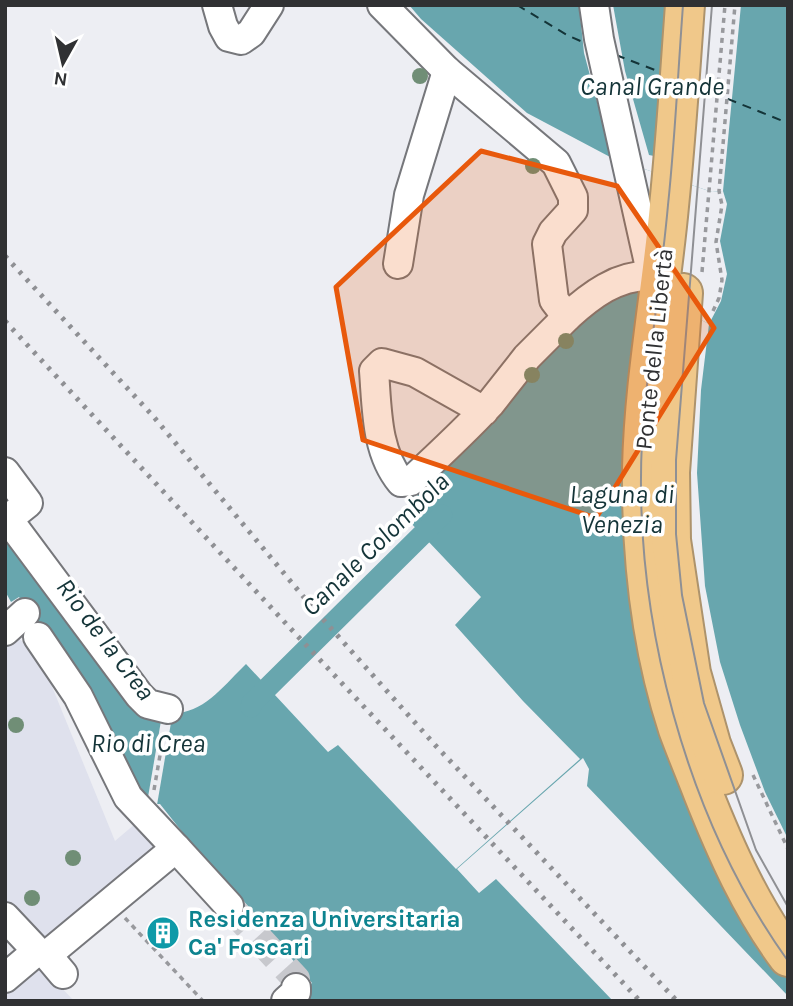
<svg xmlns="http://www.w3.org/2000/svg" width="793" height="1006" font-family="Karla,sans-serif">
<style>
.built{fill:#dfe1ed}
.water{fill:#68a6ae}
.pier{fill:#edeef3}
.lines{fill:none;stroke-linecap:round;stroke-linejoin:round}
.canal{stroke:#68a6ae;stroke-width:21}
.ferry{stroke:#143438;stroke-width:2;stroke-dasharray:9 7;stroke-linecap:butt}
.minor-tunnel{stroke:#c7c8cd;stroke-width:28;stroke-dasharray:28 14;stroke-linecap:butt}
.minor-casing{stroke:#76777b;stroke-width:32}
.highway-casing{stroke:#ad936c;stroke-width:42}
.path{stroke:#98999d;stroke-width:3.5;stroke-dasharray:5 5;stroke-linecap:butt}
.minor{stroke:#fff;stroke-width:28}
.highway{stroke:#f0c88a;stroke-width:38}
.tram{stroke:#8f9094;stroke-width:2}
.rail{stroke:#8f9094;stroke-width:5;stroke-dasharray:3.5 7;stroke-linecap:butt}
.tree{fill:#708e76}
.marked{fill:#e8590c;fill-opacity:0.2;stroke:#e8590c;stroke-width:5;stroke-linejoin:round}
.labels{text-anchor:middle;stroke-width:7;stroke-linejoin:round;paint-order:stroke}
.street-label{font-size:24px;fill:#303133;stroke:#fff}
.culture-label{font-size:24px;font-weight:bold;fill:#0d838f;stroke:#fff;text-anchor:start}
.water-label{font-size:26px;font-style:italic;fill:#143438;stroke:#fff}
</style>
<rect width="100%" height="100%" fill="#edeef3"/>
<g class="built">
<path d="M12 630 44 667 115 841 135 824 157 849 38 946 5 909V636Z"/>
<path d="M36 959 56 982 74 1001H5V984Z"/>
</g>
<path class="water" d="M409 5H788V1001H292L312 983 242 899 237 901 160 804H150L19 597 11 602 5 591V527L121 679 178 713C207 710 226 683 246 664L328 752 338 745 456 869 580 759 523 701 455 625 481 597 409 521 424 508 410 494 539 354 613 295 641 289 709 324 721 301 727 274 720 241 727 204 723 191 712 192 612 158 527 113 421 19Z"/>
<g class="pier">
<path d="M579 5H613L625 71 649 155 654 156 668 5H741L723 191 712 192 612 158 584 53Z"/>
<path d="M641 289 709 324 701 390 697 473 705 586 720 662 740 725 765 792 788 839V978L722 864Z"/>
<path d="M163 709 173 711 157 805 147 803Z"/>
<path d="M583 758 589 769 587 786 788 996V1001H613L496 879 479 893 457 869Z"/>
</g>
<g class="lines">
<path class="canal" d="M251 707 252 703 442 515"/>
<g class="ferry">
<path d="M517 5 567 35 585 43"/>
<path d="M616 55 660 72"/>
<path d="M698 87 788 123"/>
</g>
<path class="minor-tunnel" d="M229 906 296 979V988"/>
<defs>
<g id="minor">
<path d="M217 5 223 26 229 37 241 40 251 33 269 5"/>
<path d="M382 5 447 71 556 163 573 197V210L553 232 547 244 554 300 567 317C590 296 618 274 652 276"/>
<path d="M594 5 599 39 653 281"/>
<path d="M398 264 409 195 447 71"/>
<path d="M484 411 415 372 382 363 374 371C377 409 376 452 401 482L411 481C438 456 465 431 490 404L527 357 567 317"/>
<path d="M5 472 28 503 8 519 139 695 148 704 168 709"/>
<path d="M5 631 25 613"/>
<path d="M38 637 78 696 128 797 176 848 47 955"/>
<path d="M176 848 229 906"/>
<path d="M5 917 37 951 47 955 63 974"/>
<path d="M5 978 37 951"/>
<path d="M286 1001 296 992V988"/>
</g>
<g id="highway">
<path d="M685 5C680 72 676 139 669 206 661 293 644 380 642 468 641 555 651 647 678 729 686 751 695 772 703 793 726 851 751 907 788 957"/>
<path d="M683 293 670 472 671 540 691 673 711 744 723 775"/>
</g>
</defs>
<use href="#minor" class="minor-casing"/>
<use href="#highway" class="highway-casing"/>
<g class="path">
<path d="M702 272 725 5"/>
<path d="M713 311 719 298 722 280 716 242 722 205 719 191 735 5"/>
<path d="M753 775 788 849"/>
<path d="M154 790 164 732"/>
<path d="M125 918 203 1001"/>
</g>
<use href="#minor" class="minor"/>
<use href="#highway" class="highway"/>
<g class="tram">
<path d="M683 5C678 72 675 139 668 205 661 284 647 362 642 441 633 617 685 817 788 961"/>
<path d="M712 5 676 460V534L682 595 704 703 756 850 788 907"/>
</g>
<g class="rail">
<path d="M5 256 153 416 312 607 435 745 677 1001"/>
<path d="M5 321 291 629 640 1001"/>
</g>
</g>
<g class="tree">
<circle cx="420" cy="76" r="8"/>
<circle cx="533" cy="166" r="8"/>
<circle cx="566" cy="341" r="8"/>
<circle cx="532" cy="375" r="8"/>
<circle cx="16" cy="725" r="8"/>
<circle cx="73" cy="858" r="8"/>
<circle cx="32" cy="898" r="8"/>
</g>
<path class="marked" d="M481 151 617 186 714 328 596 518 363 440 336 287Z"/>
<defs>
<symbol id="building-disc" viewBox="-11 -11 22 22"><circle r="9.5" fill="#0f9aa8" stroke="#fff"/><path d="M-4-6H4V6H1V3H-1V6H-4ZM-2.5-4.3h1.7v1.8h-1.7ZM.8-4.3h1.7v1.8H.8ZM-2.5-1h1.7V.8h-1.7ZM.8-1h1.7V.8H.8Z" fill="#fff"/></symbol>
</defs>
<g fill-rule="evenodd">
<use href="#building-disc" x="144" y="914" width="38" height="38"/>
</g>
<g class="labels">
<g class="street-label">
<text transform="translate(654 349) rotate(-84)" y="8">Ponte della Libertà</text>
</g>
<g class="culture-label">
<text x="188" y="927">Residenza Universitaria<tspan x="188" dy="28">Ca' Foscari</tspan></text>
</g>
<g class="water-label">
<text x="652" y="95">Canal Grande</text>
<text x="622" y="503">Laguna di<tspan x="622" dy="30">Venezia</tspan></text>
<text transform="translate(375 544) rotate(-44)" y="9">Canale Colombola</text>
<text transform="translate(106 639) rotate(53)" y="9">Rio de la Crea</text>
<text x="148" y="752">Rio di Crea</text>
</g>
</g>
<rect width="793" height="1006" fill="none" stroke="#303133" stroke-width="14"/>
<g transform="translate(63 63) rotate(188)" stroke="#ffffff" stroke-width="5" paint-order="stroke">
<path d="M0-5L12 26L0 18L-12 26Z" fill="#303133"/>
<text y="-10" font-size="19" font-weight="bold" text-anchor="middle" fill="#303133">N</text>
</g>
</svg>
